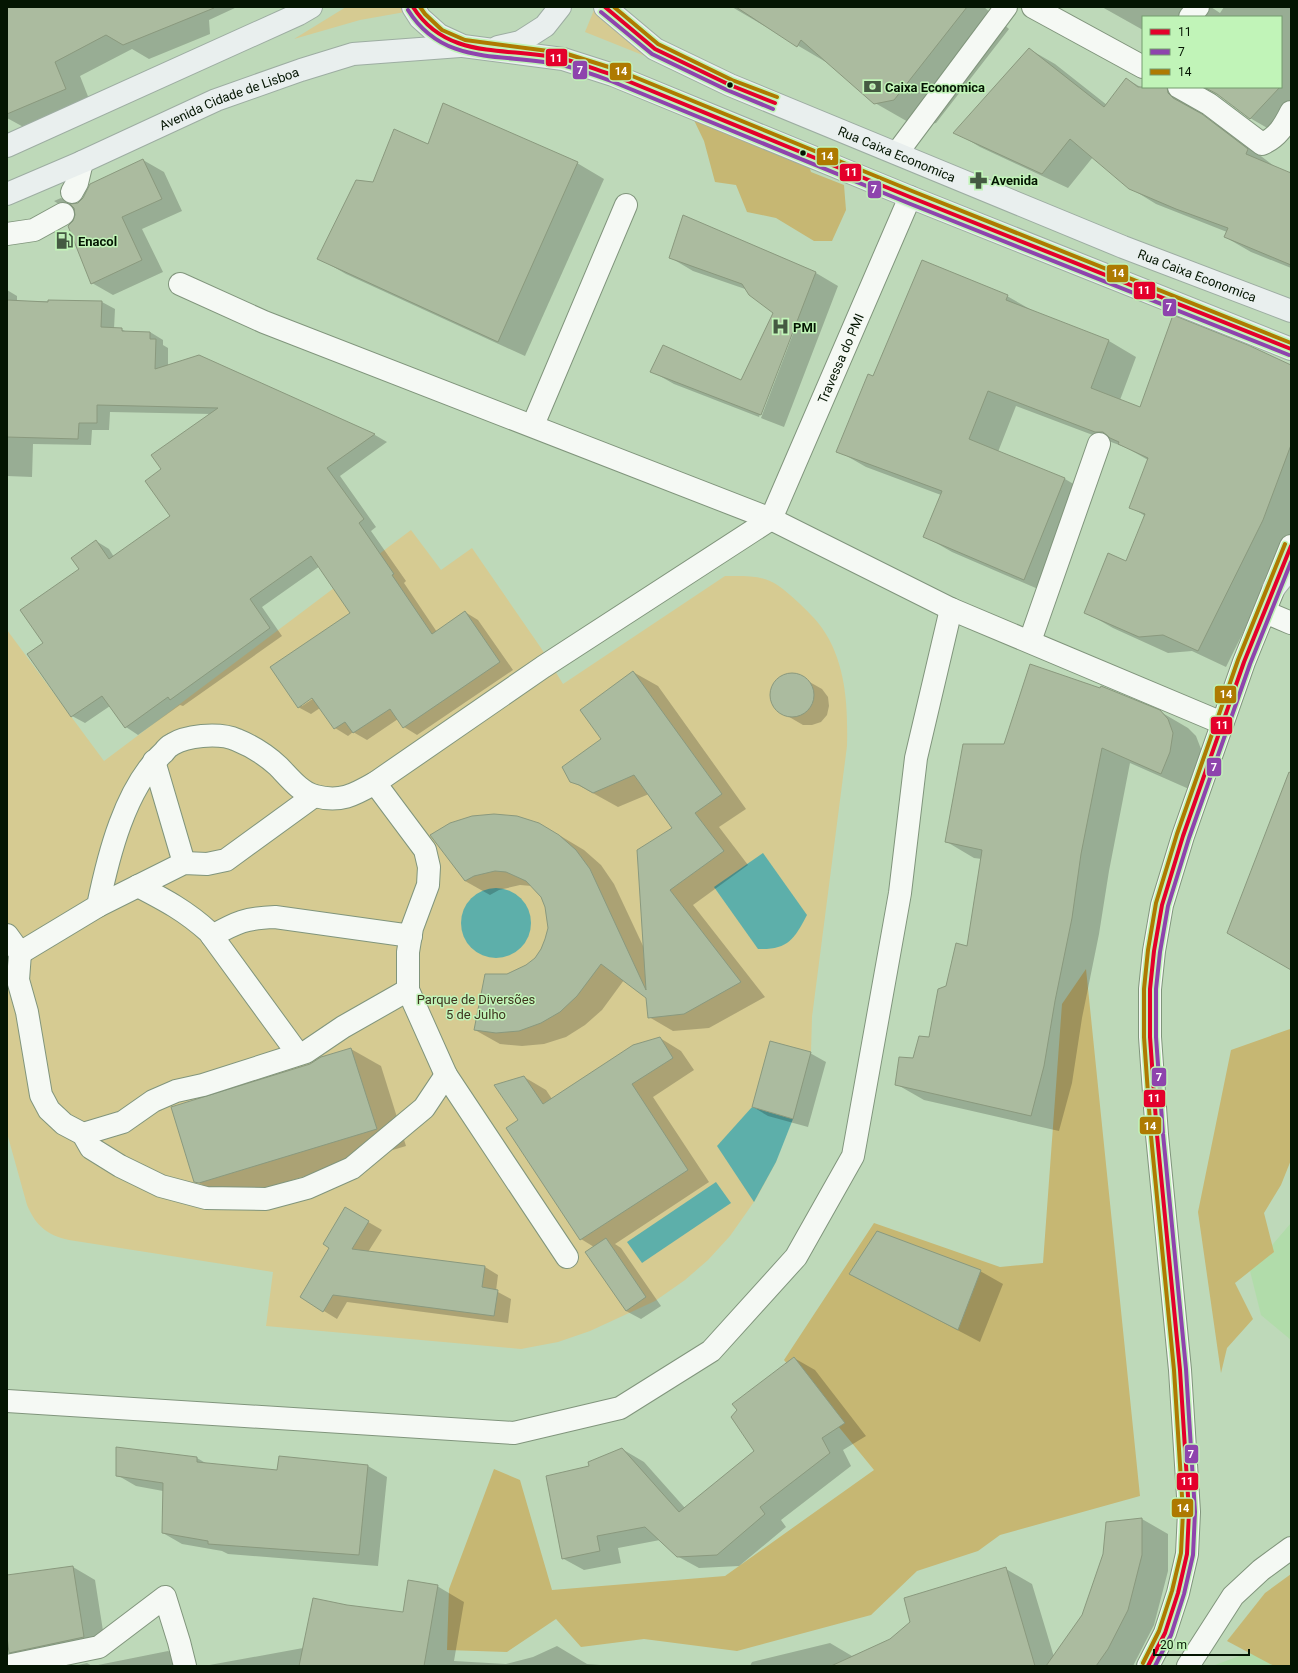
<svg xmlns="http://www.w3.org/2000/svg" width="1298" height="1673" font-family="Roboto,sans-serif">
<style>
.built{fill:#b1dcaa}
.green{fill:#d6cb92}
.forest{fill:#c6b773}
.water{fill:#5dafaa}
.shadow{fill:#0003;fill-rule:evenodd}
.building{fill:#abbb9f;stroke:#8a997e}
.lines{fill:none;stroke-linecap:round;stroke-linejoin:round}
.minor-casing{stroke:#80957c;stroke-width:24}
.major-casing{stroke:#9dada2;stroke-width:24}
.minor{stroke:#f5f9f4;stroke-width:22}
.major{stroke:#e9efee;stroke-width:22}
.bus-1-casing{stroke:#c1f4b8;stroke-width:7}
.bus-2-casing{stroke:#c1f4b8;stroke-width:7}
.bus-3-casing{stroke:#c1f4b8;stroke-width:7}
.bus-1{stroke:#e4002b;stroke-width:4}
.bus-2{stroke:#8e44ad;stroke-width:4}
.bus-3{stroke:#ae7a01;stroke-width:4}
.bus-dot{fill:#041502;stroke:#c1f4b8;stroke-width:1.5}
.labels{text-anchor:middle;stroke-width:3;stroke-linejoin:round;paint-order:stroke}
.poi-label{font-size:13px;font-weight:bold;fill:#041502;stroke:#c1f4b8;text-anchor:start}
.street-label{font-size:13px;fill:#041502;stroke:#c1f4b8}
.park-label{font-size:13px;fill:#3f341f;stroke:#c1f4b8}
.line-badge{stroke:#c1f4b8;stroke-width:1.5}
.badge-label{font-size:11px;text-anchor:middle;font-weight:bold;fill:#fff}
</style>
<rect width="100%" height="100%" fill="#bed9b9"/>
<g class="built">
<path d="M1291 1223V1340L1261 1315 1250 1271Z"/>
<path d="M1291 1637V1666H1215V1665Z"/>
</g>
<g class="green">
<path d="M346 7H403L405 12 360 20 294 39Z"/>
<path d="M594 10 630 41 660 62 585 32Z"/>
<path d="M411 530 441 570 472 548 541 648 563 684 725 576C739 576 757 575 770 581 781 586 791 596 799 603 807 611 816 619 822 628 846 662 848 706 847 746L812 1017 811 1052 776 1162 756 1199 730 1236 708 1260 685 1280 655 1301 590 1331 558 1342 521 1349 266 1326 273 1272 69 1240C47 1235 36 1226 27 1205L7 1133V630L104 761Z"/>
</g>
<g class="forest">
<path d="M691 114 803 147 811 172 844 185 846 210 832 241H814L776 218 747 212 736 185 715 182 704 141Z"/>
<path d="M1086 969 1140 1496 1000 1535 978 1551 917 1571 871 1615 737 1651 644 1639 581 1647 556 1619 507 1652 447 1650 449 1589 494 1469 520 1480 552 1590 725 1576 874 1470 784 1360 874 1223 1000 1267 1043 1263 1062 1004Z"/>
<path d="M1290 1029 1291 1160 1281 1185 1264 1213 1274 1252 1235 1283 1253 1319 1227 1348 1221 1373 1198 1212 1231 1050Z"/>
<path d="M1291 1574V1666H1274L1227 1641 1265 1593Z"/>
</g>
<g class="water">
<path d="M763 853 807 915C794 940 787 950 758 949L714 887Z"/>
<circle cx="496" cy="923" r="35"/>
<path d="M752 1107 793 1119 776 1162 754 1202 717 1146Z"/>
<path d="M716 1182 731 1203 642 1263 627 1242Z"/>
</g>
<g class="shadow">
<path d="M7 7H237L209 20 210 34 149 59 132 49 80 76 91 104 29 130 7 118Z"/>
<path d="M732 7H984L1009 29 936 123 917 127 875 103 831 65Z"/>
<path d="M1102 7H1211L1220 13 1224 7H1291V117L1276 133 1250 118 1212 90 1205 89 1199 90 1192 103 1194 109 1198 113 1228 131 1274 166 1289 174 1291 168V268L1251 252 1225 237 1227 232 1156 204 1130 188 1093 157 1068 188 980 147 955 132 1029 49 1055 64 1107 105 1127 79 1152 94 1161 87H1281V17H1143V30Z"/>
<path d="M428 145 577 163 604 179 525 356 346 274 318 258 374 183Z"/>
<path d="M143 160 164 172 182 211 142 229 163 272 113 295 92 283 74 221 76 215 54 201 61 198 72 205 79 204Z"/>
<path d="M684 216 816 273 838 286 784 427 761 418 796 326H795L759 417 674 384 651 371 742 382 774 312 748 290 693 271 671 258Z"/>
<path d="M7 290 17 296V301L102 302 115 309 114 329H121L127 332H150L163 340V345L168 348V366L199 356 375 435 387 442 340 476 376 527 371 531 406 581 404 583 437 632 465 612 478 620 513 670 417 735 404 727 398 719 367 740 353 732 348 736 335 728 320 708 311 714 298 707 352 613 320 566 262 607 282 636 183 706 180 705 138 735 126 727 110 706 85 723 72 716 44 643 80 569 96 541 109 549 114 557 172 517 162 469 211 414 110 412 109 430H92L91 445 33 444 32 477 7 476ZM316 694 317 696 302 706V703Z"/>
<path d="M1007 296 1035 312 1109 341 1136 357 1120 400 1141 409 1291 367V536L1226 667 1192 651 1168 653 1113 628 1085 612 1127 562 1145 516 1131 507 1148 460 1127 448 1016 406 998 452 1065 479 1092 495 1052 595 952 552 924 536 941 495 866 467 838 451 874 378Z"/>
<path d="M633 672 658 686 746 809 719 827 748 865 693 905 765 997 709 1028 673 1031 649 1017 647 998 624 980 602 1010 585 1025 566 1037 544 1044 522 1046 500 1044 475 1030 518 972 536 959 546 940 549 929 546 907 541 897 532 886 520 885 499 890 490 895 465 881 432 835H559L584 850 601 865 614 884 644 948 673 828 649 794 618 807 571 781 602 740Z"/>
<path d="M789 675H798L806 680 822 689 828 697 829 706 827 715 821 722 812 725H803L779 711 773 703 771 694 774 685 780 679Z"/>
<path d="M1159 711 1188 728 1196 736 1201 749 1198 768 1189 789 1130 763 1109 871 1099 934 1082 1018 1072 1083 1059 1131 924 1100 896 1084 930 1038 947 986 968 948 982 859 974 858 947 842 1004 745Z"/>
<path d="M660 1038 681 1051 694 1070 653 1097 709 1182 615 1244 621 1248 661 1306 641 1319 626 1311 594 1247 581 1239 519 1120 524 1077 546 1090 552 1099Z"/>
<path d="M351 1049 381 1066 406 1146 229 1199 195 1181 310 1065 322 1058Z"/>
<path d="M810 1053 826 1062 808 1127 768 1116 753 1107Z"/>
<path d="M358 1216 382 1230 368 1252 485 1267 498 1275 496 1291 511 1299 508 1323 347 1302 337 1319 301 1297Z"/>
<path d="M980 1271 1003 1284 980 1342 851 1274Z"/>
<path d="M794 1358 815 1370 866 1436 843 1450 851 1466 781 1520 786 1527 739 1566 699 1568 677 1556 660 1540 618 1548 621 1563 584 1570 562 1558 590 1466 622 1449 644 1462 685 1508 755 1451Z"/>
<path d="M197 1458 209 1465 278 1472 368 1466 387 1477 378 1566 228 1554 222 1551 182 1544 163 1533V1491L136 1486 117 1475Z"/>
<path d="M1142 1519 1168 1534V1571L1154 1625 1133 1666H750L752 1662 830 1643 852 1656 864 1652 891 1640 1006 1569 1032 1584 1054 1657 1083 1616Z"/>
<path d="M73 1567 95 1580 106 1650 33 1665 10 1652 7 1630V1576Z"/>
<path d="M437 1586 464 1602 454 1661 506 1664 533 1657 557 1646 587 1664 614 1666H204L303 1648 347 1606 404 1613Z"/>
<path d="M168 1651 194 1666H93Z"/>
<path d="M87 1663 92 1666H74Z"/>
</g>
<g class="building">
<path d="M7 7H214V8L123 45 106 35 55 62 66 89 7 114Z"/>
<path d="M736 7H967L894 100 874 104 801 40 797 47Z"/>
<path d="M1029 48 1104 107 1126 78 1138 87H1167L1168 93 1173 98 1202 114 1248 149 1246 154 1291 173V265L1224 237 1228 228 1176 209 1129 189 1070 139 1042 174 953 133Z"/>
<path d="M1204 87H1280L1250 119 1217 94Z"/>
<path d="M443 103 578 162 498 342 317 259 356 180 373 182 394 129 428 144Z"/>
<path d="M143 159 162 199 122 217 142 260 91 284 68 226 73 221 75 215 74 208 70 204 78 203 83 198 90 184Z"/>
<path d="M683 215 816 272 761 415 650 372 663 345 741 380 773 313 749 295 742 284 669 258Z"/>
<path d="M922 260 1008 295 1006 300 1109 340 1091 388 1140 407 1173 315 1248 345 1291 365V445L1263 520 1198 651 1163 635 1139 637 1084 613 1108 553 1126 561 1145 514 1129 508 1148 458 1118 444 1119 442 1110 438 1103 432H1095L988 391 969 439 1065 478 1024 580 923 537 942 491 836 452 868 374 873 376Z"/>
<path d="M7 300 48 302V300L102 301 101 327 122 328V331L150 332V339H156L155 369 199 355 375 434 327 468 364 519 359 523 394 574 392 575 432 634 465 611 500 662 403 728 390 709 353 733 345 722 334 729 312 698 298 708 270 667 350 613 311 556 250 599 270 628 170 700 168 697 125 728 102 696 71 717 27 654 43 643 20 610 79 569 71 558 96 540 109 559 170 516 145 481 161 469 151 455 218 408 97 405V423H79L78 439 7 437Z"/>
<path d="M1030 664 1100 688 1101 686 1160 710 1168 719 1173 733 1170 752 1161 774 1102 748 1081 854 1072 918 1055 1001 1044 1066 1031 1116 895 1085 899 1057 913 1058 919 1036 929 1037 938 989 946 986 956 943 967 946 982 850 945 842 963 744H1004Z"/>
<path d="M633 671 722 794 695 813 724 851 670 890 741 982 684 1014 648 1018 646 998 601 964 577 996 560 1012 541 1023 519 1031 496 1033 474 1030 485 974H507L526 965 535 958 541 949 545 939 548 928 545 907 541 897 526 881 506 872 495 871 474 876 465 881 430 835 450 823 472 816 494 814 517 816 539 823 559 835 576 850 590 869 646 990 637 850 672 828 634 775 593 793 579 785 570 782 562 767 601 739 580 710Z"/>
<circle cx="792" cy="695" r="22"/>
<path d="M1289 772 1291 773V970L1227 933Z"/>
<path d="M660 1037 673 1058 632 1084 688 1170 580 1240 506 1128 518 1120 494 1085 524 1076 543 1104 633 1045Z"/>
<path d="M770 1041 811 1052 793 1119 752 1107Z"/>
<path d="M351 1048 377 1129 199 1183 194 1182 171 1107 310 1064 321 1057Z"/>
<path d="M345 1207 369 1221 352 1249 485 1266 482 1287 498 1290 494 1316 333 1295 323 1312 300 1297 329 1248 323 1244Z"/>
<path d="M877 1231 981 1270 958 1330 849 1274Z"/>
<path d="M606 1238 646 1297 626 1311 585 1252Z"/>
<path d="M794 1357 845 1423 822 1438 830 1453 760 1507 765 1514 717 1555 677 1557 645 1527 597 1536 600 1551 562 1559 546 1476 589 1466 588 1462 622 1448 679 1512 754 1451 731 1417 737 1410 732 1404Z"/>
<path d="M116 1447 197 1457V1462L277 1470 279 1456 368 1465 359 1555 208 1544V1541L162 1533 163 1483 116 1476Z"/>
<path d="M1142 1518V1555L1128 1610 1108 1649 1096 1666H1046L1082 1615 1103 1554 1106 1522Z"/>
<path d="M73 1566 84 1637 9 1653 7 1637V1575Z"/>
<path d="M1006 1567 1035 1666H831L890 1639 910 1622 904 1598Z"/>
<path d="M408 1580 438 1585 424 1666H299L313 1598 347 1605 403 1612Z"/>
</g>
<g class="lines">
<defs>
<g id="minor">
<path d="M1033 7 1143 67"/>
<path d="M1190 17 1198 7"/>
<path d="M1179 87 1209 104 1262 144C1278 137 1284 126 1291 112"/>
<path d="M897 153 1006 7"/>
<path d="M72 192 77 183 82 162"/>
<path d="M7 234 34 230 63 214"/>
<path d="M180 284 264 322 771 519 951 609 1222 723"/>
<path d="M533 425 626 205"/>
<path d="M1265 612 1291 623"/>
<path d="M1030 641 1099 444"/>
<path d="M154 761 184 863"/>
<path d="M375 783 425 850 429 867 428 885 412 928 408 952V990L446 1075 567 1257"/>
<path d="M138 886C165 900 186 911 209 932L298 1054"/>
<path d="M98 906 184 863 207 864 226 860 314 796"/>
<path id="s1" d="M7 935 20 953 98 906C108 857 125 787 164 752 166 749 169 746 173 744 181 739 193 737 202 736 214 735 226 735 237 740 252 746 266 755 278 766 289 777 300 792 315 796 340 803 354 795 375 783L543 667 771 519 910 197"/>
<path d="M212 936C237 922 246 918 275 917L411 936"/>
<path d="M20 953 18 980 27 1012 41 1095 49 1110 64 1124 83 1134 91 1148 120 1166 161 1186 206 1198 266 1199 307 1188 352 1168 424 1108 446 1075"/>
<path d="M83 1134 123 1122 153 1101 176 1091 203 1085 306 1052 343 1027 408 990"/>
<path d="M7 1401 514 1433 620 1408 711 1351 796 1257 853 1156 900 893 916 758 951 609"/>
<path d="M7 1666 99 1647 165 1597 179 1642 185 1666"/>
<path d="M1148 1666 1165 1633 1178 1593 1187 1554 1189 1512 1180 1370 1157 1135 1150 1037V989L1154 951 1162 905 1183 836 1244 662 1291 546"/>
<path d="M1188 1666 1233 1596 1261 1570 1291 1548"/>
</g>
<g id="major">
<path d="M413 7 420 18 439 35 463 46 563 59 613 75 910 197 1291 349"/>
<path id="s2" d="M605 7 655 49 730 85 1123 247 1291 311"/>
<path d="M498 47 520 42 545 26 560 7"/>
<path d="M7 146 299 14 311 7"/>
<path id="s3" d="M7 194 82 162 216 100 301 70 353 54 460 46"/>
<path d="M1274 588 1291 567"/>
</g>
</defs>
<use href="#minor" class="minor-casing"/>
<use href="#major" class="major-casing"/>
<use href="#minor" class="minor"/>
<use href="#major" class="major"/>
<defs>
<g id="bus-1">
<path d="M413 7C448 62 509 46 563 59 580 63 597 70 613 75L910 197 1291 349"/>
<path d="M605 7 655 49 730 85 775 103"/>
<path d="M1148 1666 1165 1633 1178 1593 1187 1554 1189 1512 1180 1370 1157 1135 1150 1037V989L1154 951 1162 905 1183 836 1244 662 1291 546"/>
</g>
<g id="bus-2">
<path d="M408 10C444 68 505 52 562 65 578 69 595 75 611 81L908 203 1289 355"/>
<path d="M601 12 652 54 727 90 773 109"/>
<path d="M1155 1666 1171 1635 1184 1594 1193 1555 1195 1512 1186 1369 1163 1134 1156 1037V989L1160 952 1168 906 1189 838 1250 664 1291 562"/>
</g>
<g id="bus-3">
<path d="M420 7 425 14 442 30 465 40 564 53 615 69 912 191 1291 343"/>
<path d="M614 7 658 44 732 80 777 97"/>
<path d="M1143 1663 1159 1631 1172 1591 1181 1553 1183 1512 1174 1370 1151 1136 1144 1037V989L1148 950 1156 903 1177 834 1238 660 1285 544"/>
</g>
</defs>
<use href="#bus-1" class="bus-1-casing"/>
<use href="#bus-2" class="bus-2-casing"/>
<use href="#bus-3" class="bus-3-casing"/>
<use href="#bus-1" class="bus-1"/>
<use href="#bus-2" class="bus-2"/>
<use href="#bus-3" class="bus-3"/>
</g>
<defs>
<symbol id="bank-bare" viewBox="-9 -9 18 18"><path d="M-6-4H6V4H-6ZM0-2.3a2.3 2.3 0 1 0 0 4.6a2.3 2.3 0 1 0 0-4.6Z" fill="#455a42" stroke="#c1f4b8" stroke-width="2.5" paint-order="stroke"/></symbol>
<symbol id="pharmacy-bare" viewBox="-9 -9 18 18"><path d="M-2-6h4v4h4v4h-4v4h-4v-4h-4v-4h4Z" fill="#455a42" stroke="#c1f4b8" stroke-width="2.5" paint-order="stroke"/></symbol>
<symbol id="fuel-bare" viewBox="-9 -9 18 18"><path d="M-5.5-6h7V0h2V4h1.3V-2.5L3-4.5l.8-.8L6-3V5H2.5V1h-1V6h-7ZM-4.2-4.7v3.2H.2V-4.7Z" fill="#455a42" stroke="#c1f4b8" stroke-width="2.5" paint-order="stroke"/></symbol>
<symbol id="hospital-bare" viewBox="-9 -9 18 18"><path d="M-5-5h3v3.5h4V-5h3V5h-3V1.5h-4V5h-3Z" fill="#455a42" stroke="#c1f4b8" stroke-width="2.5" paint-order="stroke"/></symbol>
</defs>
<g fill-rule="evenodd">
<use href="#bank-bare" x="860" y="74" width="25" height="25"/>
<use href="#pharmacy-bare" x="966" y="168" width="25" height="25"/>
<use href="#fuel-bare" x="52" y="228" width="25" height="25"/>
<use href="#hospital-bare" x="768" y="314" width="25" height="25"/>
</g>
<g class="bus-dot">
<circle cx="730" cy="85" r="3.5"/>
<circle cx="803" cy="153" r="3.5"/>
</g>
<g class="labels">
<g class="poi-label">
<text x="885" y="92">Caixa Economica</text>
<text x="991" y="185">Avenida</text>
<text x="78" y="246">Enacol</text>
<text x="793" y="332">PMI</text>
</g>
<g class="street-label">
<text dy="5" stroke="none"><textPath href="#s3" startOffset="242">Avenida Cidade de Lisboa</textPath></text>
<text dy="5" stroke="none"><textPath href="#s2" startOffset="329">Rua Caixa Economica</textPath></text>
<text dy="5" stroke="none"><textPath href="#s2" startOffset="653">Rua Caixa Economica</textPath></text>
<text dy="5" stroke="none"><textPath href="#s1" startOffset="1173">Travessa do PMI</textPath></text>
</g>
<g class="park-label">
<text x="476" y="1004">Parque de Diversões<tspan x="476" dy="15">5 de Julho</tspan></text>
</g>
</g>
<g class="line-badge">
<rect x="545" y="48" width="23" height="19" rx="4" fill="#e4002b"/>
<rect x="572" y="60" width="16" height="20" rx="4" fill="#8e44ad"/>
<rect x="609" y="62" width="23" height="19" rx="4" fill="#ae7a01"/>
<rect x="816" y="147" width="23" height="19" rx="4" fill="#ae7a01"/>
<rect x="839" y="163" width="23" height="19" rx="4" fill="#e4002b"/>
<rect x="867" y="180" width="15" height="19" rx="4" fill="#8e44ad"/>
<rect x="1106" y="264" width="23" height="19" rx="4" fill="#ae7a01"/>
<rect x="1133" y="281" width="23" height="19" rx="4" fill="#e4002b"/>
<rect x="1162" y="298" width="15" height="19" rx="4" fill="#8e44ad"/>
<rect x="1214" y="685" width="23" height="19" rx="4" fill="#ae7a01"/>
<rect x="1210" y="716" width="23" height="19" rx="4" fill="#e4002b"/>
<rect x="1206" y="757" width="16" height="20" rx="4" fill="#8e44ad"/>
<rect x="1151" y="1067" width="16" height="20" rx="4" fill="#8e44ad"/>
<rect x="1143" y="1089" width="23" height="19" rx="4" fill="#e4002b"/>
<rect x="1139" y="1116" width="23" height="19" rx="4" fill="#ae7a01"/>
<rect x="1184" y="1444" width="15" height="20" rx="4" fill="#8e44ad"/>
<rect x="1176" y="1472" width="23" height="19" rx="4" fill="#e4002b"/>
<rect x="1171" y="1498" width="23" height="20" rx="4" fill="#ae7a01"/>
</g>
<g class="badge-label">
<text x="556" y="62">11</text>
<text x="580" y="74">7</text>
<text x="621" y="75">14</text>
<text x="827" y="160">14</text>
<text x="851" y="176">11</text>
<text x="874" y="193">7</text>
<text x="1118" y="277">14</text>
<text x="1144" y="294">11</text>
<text x="1169" y="311">7</text>
<text x="1226" y="698">14</text>
<text x="1222" y="729">11</text>
<text x="1214" y="771">7</text>
<text x="1159" y="1081">7</text>
<text x="1154" y="1102">11</text>
<text x="1150" y="1130">14</text>
<text x="1191" y="1458">7</text>
<text x="1187" y="1485">11</text>
<text x="1183" y="1512">14</text>
</g>
<rect width="1298" height="1673" fill="none" stroke="#041502" stroke-width="16"/>
<rect x="1142" y="16" width="140" height="72" fill="#c1f4b8" stroke="#759b6f"/>
<rect x="1150" y="29" width="20" height="6" fill="#e4002b" stroke="#759b6f"/>
<text x="1178" y="36" font-size="12" fill="#041502">11</text>
<rect x="1150" y="49" width="20" height="6" fill="#8e44ad" stroke="#759b6f"/>
<text x="1178" y="56" font-size="12" fill="#041502">7</text>
<rect x="1150" y="69" width="20" height="6" fill="#ae7a01" stroke="#759b6f"/>
<text x="1178" y="76" font-size="12" fill="#041502">14</text>
<path d="M1154 1649v6h95v-6" fill="none" stroke="#041502" stroke-width="2"/>
<text x="1160" y="1649" font-size="12" fill="#041502" stroke="#c1f4b8" stroke-width="3" paint-order="stroke">20 m</text>
</svg>
